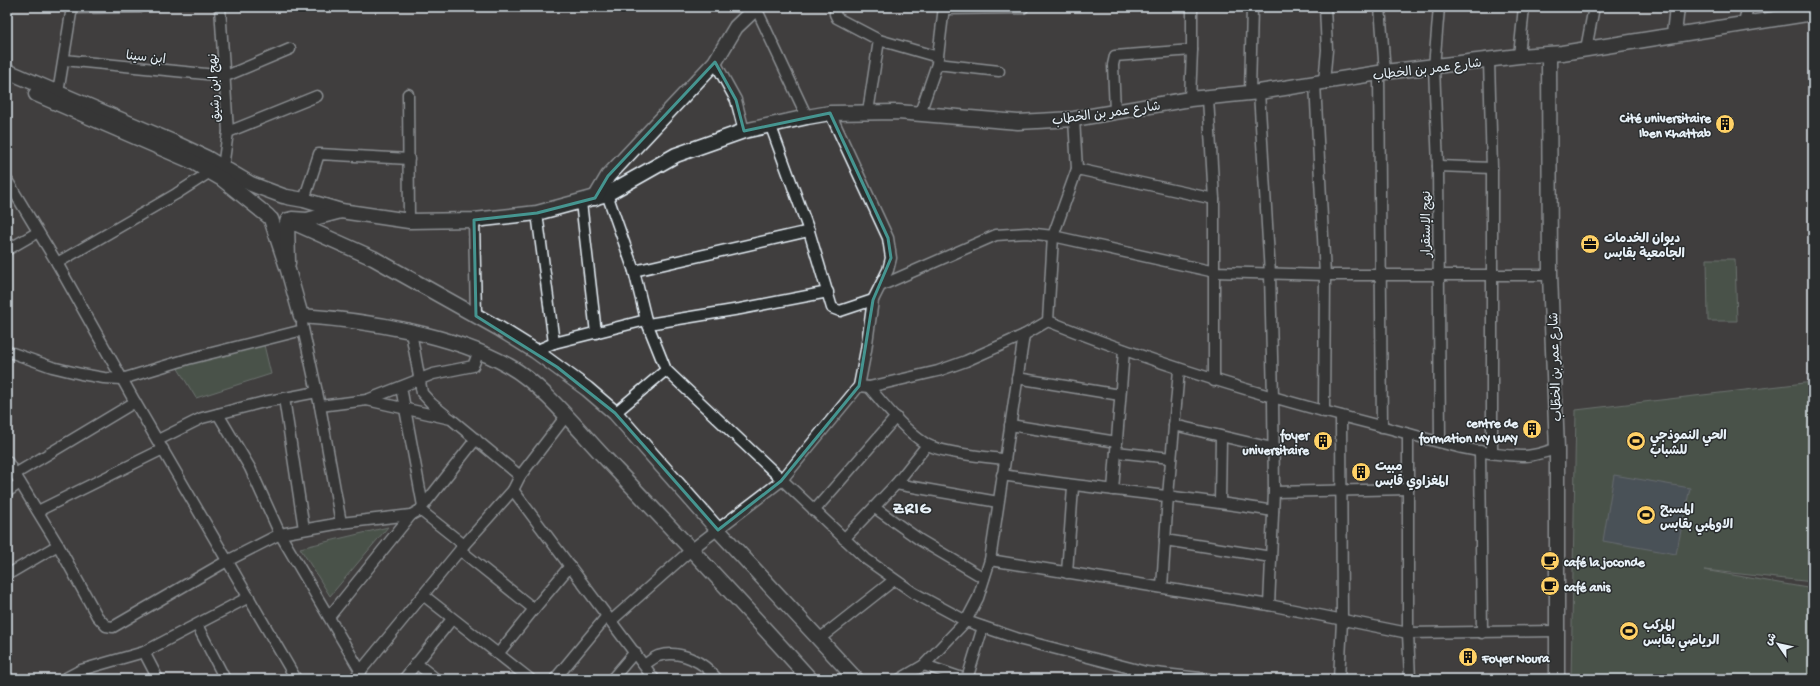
<svg xmlns="http://www.w3.org/2000/svg" width="1820" height="686" font-family="'Gochi Hand','Playpen Sans Arabic',sans-serif">
<style>
.green{fill:#566c58;stroke:#9faea8}
.water{fill:#576874;stroke:#919fa9}
.lines{fill:none;stroke-linecap:round;stroke-linejoin:round}
.street-casing{stroke:#e8f1f8;stroke-width:13}
.secondary-casing{stroke:#e8f1f8;stroke-width:17}
.street{stroke:#2a2d2e;stroke-width:10}
.secondary{stroke:#2a2d2e;stroke-width:14}
.marked{fill:none;stroke:#459590;stroke-width:3;stroke-linejoin:round}
.labels{text-anchor:middle;stroke-width:3;stroke-linejoin:round;paint-order:stroke}
.street-label{font-size:13px;fill:#e8f1f8;stroke:#2a2d2e}
.poi-label{font-size:13px;font-weight:bold;fill:#e8f1f8;stroke:#2a2d2e;text-anchor:start}
.district-label{font-size:17px;font-weight:bold;letter-spacing:1px;fill:#e8f1f8;stroke:#2a2d2e}
</style>
<rect width="100%" height="100%" fill="#403e3e"/>
<filter id="ink" filterUnits="userSpaceOnUse"><feTurbulence type="fractalNoise" baseFrequency=".025" numOctaves="2"/><feDisplacementMap in="SourceGraphic" scale="8" xChannelSelector="R" yChannelSelector="G"/><feConvolveMatrix kernelMatrix="1 2 1 2 8 2 1 2 1" color-interpolation-filters="sRGB"/></filter>
<g filter="url(#ink)">
<g class="green">
<path d="M1707 259H1735L1737 321H1708Z"/>
<path d="M264 345 271 374 196 398 177 367 187 363Z"/>
<path d="M1813 382V582L1704 570 1813 589V679H1571L1576 410Z"/>
<path d="M388 527 330 596 300 548Z"/>
</g>
<path class="water" d="M1614 475 1690 488 1676 554 1603 541Z"/>
<g class="lines">
<defs>
<g id="street">
<path d="M220 7 228 132 223 167"/>
<path d="M836 7 835 14 837 18 879 40 938 57"/>
<path d="M1380 7 1385 72"/>
<path d="M1439 7 1434 67 1438 166 1440 442"/>
<path d="M72 8 140 7"/>
<path d="M756 8 807 117"/>
<path d="M944 9 1023 8"/>
<path d="M1743 25 1748 7"/>
<path d="M1586 49 1594 7"/>
<path d="M1519 56 1524 7"/>
<path d="M64 60 226 76 290 49"/>
<path d="M1489 61 1492 168V453"/>
<path d="M715 62 736 100 744 131"/>
<path d="M937 64 999 71"/>
<path d="M1379 73 1382 427"/>
<path d="M1324 82 1327 50 1325 7"/>
<path d="M1315 83 1325 275 1324 412"/>
<path d="M1259 92 1270 274 1273 398 1274 492 1269 605"/>
<path d="M58 93 72 7"/>
<path d="M1250 93 1252 7"/>
<path d="M408 94 409 221"/>
<path d="M1208 98 1214 199V381"/>
<path d="M1190 99 1192 50V7"/>
<path d="M1115 111 1113 65 1115 56 1192 50"/>
<path d="M868 112 879 40"/>
<path d="M920 113 937 64 944 7"/>
<path d="M770 124 809 231 832 308 840 311 873 300"/>
<path d="M228 132 317 96"/>
<path d="M1438 166 1492 168"/>
<path d="M1077 169 1214 199"/>
<path d="M7 180 57 263 135 402 296 679"/>
<path d="M607 194 634 271 646 320 666 370 866 559 914 593 966 621 1022 640 1146 672 1209 679"/>
<path d="M304 200 319 154 409 159"/>
<path d="M581 202 596 333"/>
<path d="M537 213 554 343"/>
<path d="M474 220 476 316"/>
<path d="M7 250 38 232"/>
<path d="M57 263 176 194 210 172"/>
<path d="M634 271 809 231"/>
<path d="M880 286 996 235 1027 233 1053 236 1215 272 1325 275H1550"/>
<path d="M1048 321C1157 365 1266 397 1380 426 1426 438 1474 455 1522 456 1533 457 1546 451 1557 449"/>
<path d="M1048 321 1053 236 1077 169 1074 119"/>
<path d="M302 324 320 406 341 523"/>
<path d="M648 324 740 309 828 292"/>
<path d="M411 332 422 393 432 404 448 417"/>
<path d="M7 351 52 367 81 374 104 378 122 379 188 359 303 330"/>
<path d="M535 351 554 343 646 320"/>
<path d="M1017 378 1120 395"/>
<path d="M859 386 869 387 938 371 966 361 1024 335 1048 321"/>
<path d="M401 387 423 506"/>
<path d="M869 387C886 407 904 430 926 444 941 453 986 457 1004 459"/>
<path d="M284 398 304 529"/>
<path d="M367 400 433 374 473 366 479 351"/>
<path d="M320 406 367 400 451 419 520 476"/>
<path d="M615 413 666 370"/>
<path d="M218 414 250 468 280 534 361 672"/>
<path d="M1010 425 1117 442"/>
<path d="M1174 425 1272 448"/>
<path d="M1408 434V633L1410 679"/>
<path d="M158 440 202 418 264 402 317 392"/>
<path d="M1480 451 1482 633"/>
<path d="M1116 452 1171 458"/>
<path d="M7 461 58 545 97 616 106 626 113 627 227 561 280 534 341 523 411 515 420 510 476 439"/>
<path d="M15 474 135 402"/>
<path d="M1002 475C1092 489 1183 496 1273 511"/>
<path d="M896 484 998 502"/>
<path d="M513 490 654 679"/>
<path d="M1113 490 1124 350"/>
<path d="M7 492 20 483"/>
<path d="M1274 492 1408 489"/>
<path d="M1220 502 1221 437"/>
<path d="M875 508 920 540 984 578"/>
<path d="M420 510 464 545"/>
<path d="M38 511 163 449"/>
<path d="M814 511 896 417"/>
<path d="M844 539 896 484 927 445"/>
<path d="M1165 540 1271 557"/>
<path d="M460 550 534 609 498 654"/>
<path d="M990 560 1269 605 1408 633 1557 631"/>
<path d="M1067 573 1073 487"/>
<path d="M7 575 58 545"/>
<path d="M1162 587 1168 496 1179 370"/>
<path d="M423 595 530 679"/>
<path d="M534 609 570 566"/>
<path d="M329 617 411 515"/>
<path d="M611 621 692 549 781 481 859 386 866 350 873 300 888 270 891 258 888 238 830 113"/>
<path d="M197 625 225 679"/>
<path d="M818 640 894 580"/>
<path d="M144 652 158 679"/>
<path d="M416 663 436 679"/>
<path d="M644 665C649 662 653 658 658 656 680 649 704 662 717 679"/>
<path d="M924 665 965 679"/>
<path d="M64 679 81 670 144 652 249 597"/>
<path d="M354 679 464 545 513 490 520 476 566 416"/>
<path d="M404 679 452 619"/>
<path d="M555 679 607 616"/>
<path d="M612 679 635 652"/>
<path d="M900 679 924 665 966 621 978 598 990 560 1024 335"/>
<path d="M967 679 983 627"/>
<path d="M1339 679 1342 621 1341 416"/>
</g>
<g id="secondary">
<path d="M1674 34 1677 7"/>
<path d="M1549 55 1550 275 1557 449V679"/>
<path d="M7 71 173 142 207 158 251 184 283 196"/>
<path d="M36 94 191 161 222 179 268 216"/>
<path d="M287 197 304 200 341 211 409 221 474 220 537 213 607 194 676 155 744 131 807 117 830 113 898 112 1018 122 1074 119 1190 99 1259 92 1385 72 1519 56 1562 53 1813 13"/>
<path d="M595 198 608 176 715 62 736 27 757 7"/>
<path d="M271 219 288 270 301 316C364 320 453 334 509 366 542 384 581 433 608 461 676 533 744 605 810 679"/>
<path d="M292 219 307 220 341 211"/>
<path d="M288 220 373 258 498 328 535 351 587 389 615 413 718 530 856 679"/>
<path d="M287 222 288 263"/>
</g>
</defs>
<use href="#street" class="street-casing"/>
<use href="#secondary" class="secondary-casing"/>
<use href="#street" class="street"/>
<use href="#secondary" class="secondary"/>
</g>
</g>
<path d="M0 0H1820V686H0ZM715 62 736 100 744 131 830 113 888 238 891 258 873 300 859 386 781 481 718 530 615 413 557 367 476 316 474 220 537 213 595 198 608 176Z" fill="#403e3e" fill-opacity=".55" fill-rule="evenodd"/>
<path class="marked" d="M715 62 736 100 744 131 830 113 888 238 891 258 873 300 859 386 781 481 718 530 615 413 557 367 476 316 474 220 537 213 595 198 608 176Z"/>
<defs>
<symbol id="building-disc" viewBox="-11 -11 22 22"><circle r="9.5" fill="#ffd166" stroke="#2a2d2e"/><path d="M-4-6H4V6H1V3H-1V6H-4ZM-2.5-4.3h1.7v1.8h-1.7ZM.8-4.3h1.7v1.8H.8ZM-2.5-1h1.7V.8h-1.7ZM.8-1h1.7V.8H.8Z" fill="#111"/></symbol>
<symbol id="office-disc" viewBox="-11 -11 22 22"><circle r="9.5" fill="#ffd166" stroke="#2a2d2e"/><path d="M-6-3h4V-5.5h4V-3h4V5H-6ZM-1-4.5V-3h2v-1.5ZM-6 0V1H6V0Z" fill="#111"/></symbol>
<symbol id="stadium-disc" viewBox="-11 -11 22 22"><circle r="9.5" fill="#ffd166" stroke="#2a2d2e"/><path d="M0-5a6.5 5 0 1 0 0 10a6.5 5 0 1 0 0-10ZM-3.5-1.8h7v3.6h-7Z" fill="#111"/></symbol>
<symbol id="cafe-disc" viewBox="-11 -11 22 22"><circle r="9.5" fill="#ffd166" stroke="#2a2d2e"/><path d="M-5.5-4.5H6V0H3Q3 3.5 0 3.5H-2.5Q-5.5 3.5-5.5 0ZM3-3.2v2h1.7v-2ZM-6 4.5H4V6H-6Z" fill="#111"/></symbol>
</defs>
<g fill-rule="evenodd">
<use href="#building-disc" x="1714" y="113" width="22" height="22"/>
<use href="#office-disc" x="1579" y="233" width="22" height="22"/>
<use href="#building-disc" x="1521" y="418" width="22" height="22"/>
<use href="#building-disc" x="1312" y="430" width="22" height="22"/>
<use href="#stadium-disc" x="1625" y="430" width="22" height="22"/>
<use href="#building-disc" x="1350" y="461" width="22" height="22"/>
<use href="#stadium-disc" x="1635" y="504" width="22" height="22"/>
<use href="#cafe-disc" x="1539" y="550" width="22" height="22"/>
<use href="#cafe-disc" x="1539" y="575" width="22" height="22"/>
<use href="#stadium-disc" x="1618" y="620" width="22" height="22"/>
<use href="#building-disc" x="1457" y="646" width="22" height="22"/>
</g>
<g class="labels">
<g class="street-label">
<text transform="translate(146 56) rotate(6)" y="5">ابن سينا</text>
<text transform="translate(1427 68) rotate(-7)" y="5">شارع عمر بن الخطاب</text>
<text transform="translate(213 88) rotate(-93)" y="5">نهج ابن رشيق</text>
<text transform="translate(1106 112) rotate(-8)" y="5">شارع عمر بن الخطاب</text>
<text transform="translate(1425 224) rotate(-90)" y="5">نهج الإستقرار</text>
<text transform="translate(1554 367) rotate(-92)" y="5">شارع عمر بن الخطّاب</text>
</g>
<g class="poi-label">
<text x="1711" y="122" text-anchor="end">Cité universitaire<tspan x="1711" dy="15">Iben Khattab</tspan></text>
<text x="1604" y="242">ديوان الخدمات<tspan x="1604" dy="15">الجامعية بقابس</tspan></text>
<text x="1518" y="427" text-anchor="end">centre de<tspan x="1518" dy="15">formation MY WAY</tspan></text>
<text x="1309" y="439" text-anchor="end">foyer<tspan x="1309" dy="15">universitaire</tspan></text>
<text x="1650" y="439">الحي النموذجي<tspan x="1650" dy="15">للشباب</tspan></text>
<text x="1375" y="470">مبيت<tspan x="1375" dy="15">المغزاوي قابس</tspan></text>
<text x="1660" y="513">المسبح<tspan x="1660" dy="15">الاولمبي بقابس</tspan></text>
<text x="1564" y="566">café la joconde</text>
<text x="1564" y="591">café anis</text>
<text x="1643" y="629">المركب<tspan x="1643" dy="15">الرياضي بقابس</tspan></text>
<text x="1482" y="662">Foyer Noura</text>
</g>
<g class="district-label">
<text x="912" y="513">ZRIG</text>
</g>
</g>
<rect width="1820" height="686" fill="none" stroke="#2a2d2e" stroke-width="24"/>
<rect x="12" y="12" width="1796" height="662" fill="none" stroke="#e8f1f8" stroke-width="1.5" filter="url(#ink)"/>
<g transform="translate(1778 644) rotate(304)" stroke="#2a2d2e" stroke-width="3" paint-order="stroke">
<path d="M0-3L7 15L0 10L-7 15Z" fill="#e8f1f8"/>
<text y="-6" font-size="11" font-weight="bold" text-anchor="middle" fill="#e8f1f8">ش</text>
</g>
</svg>
